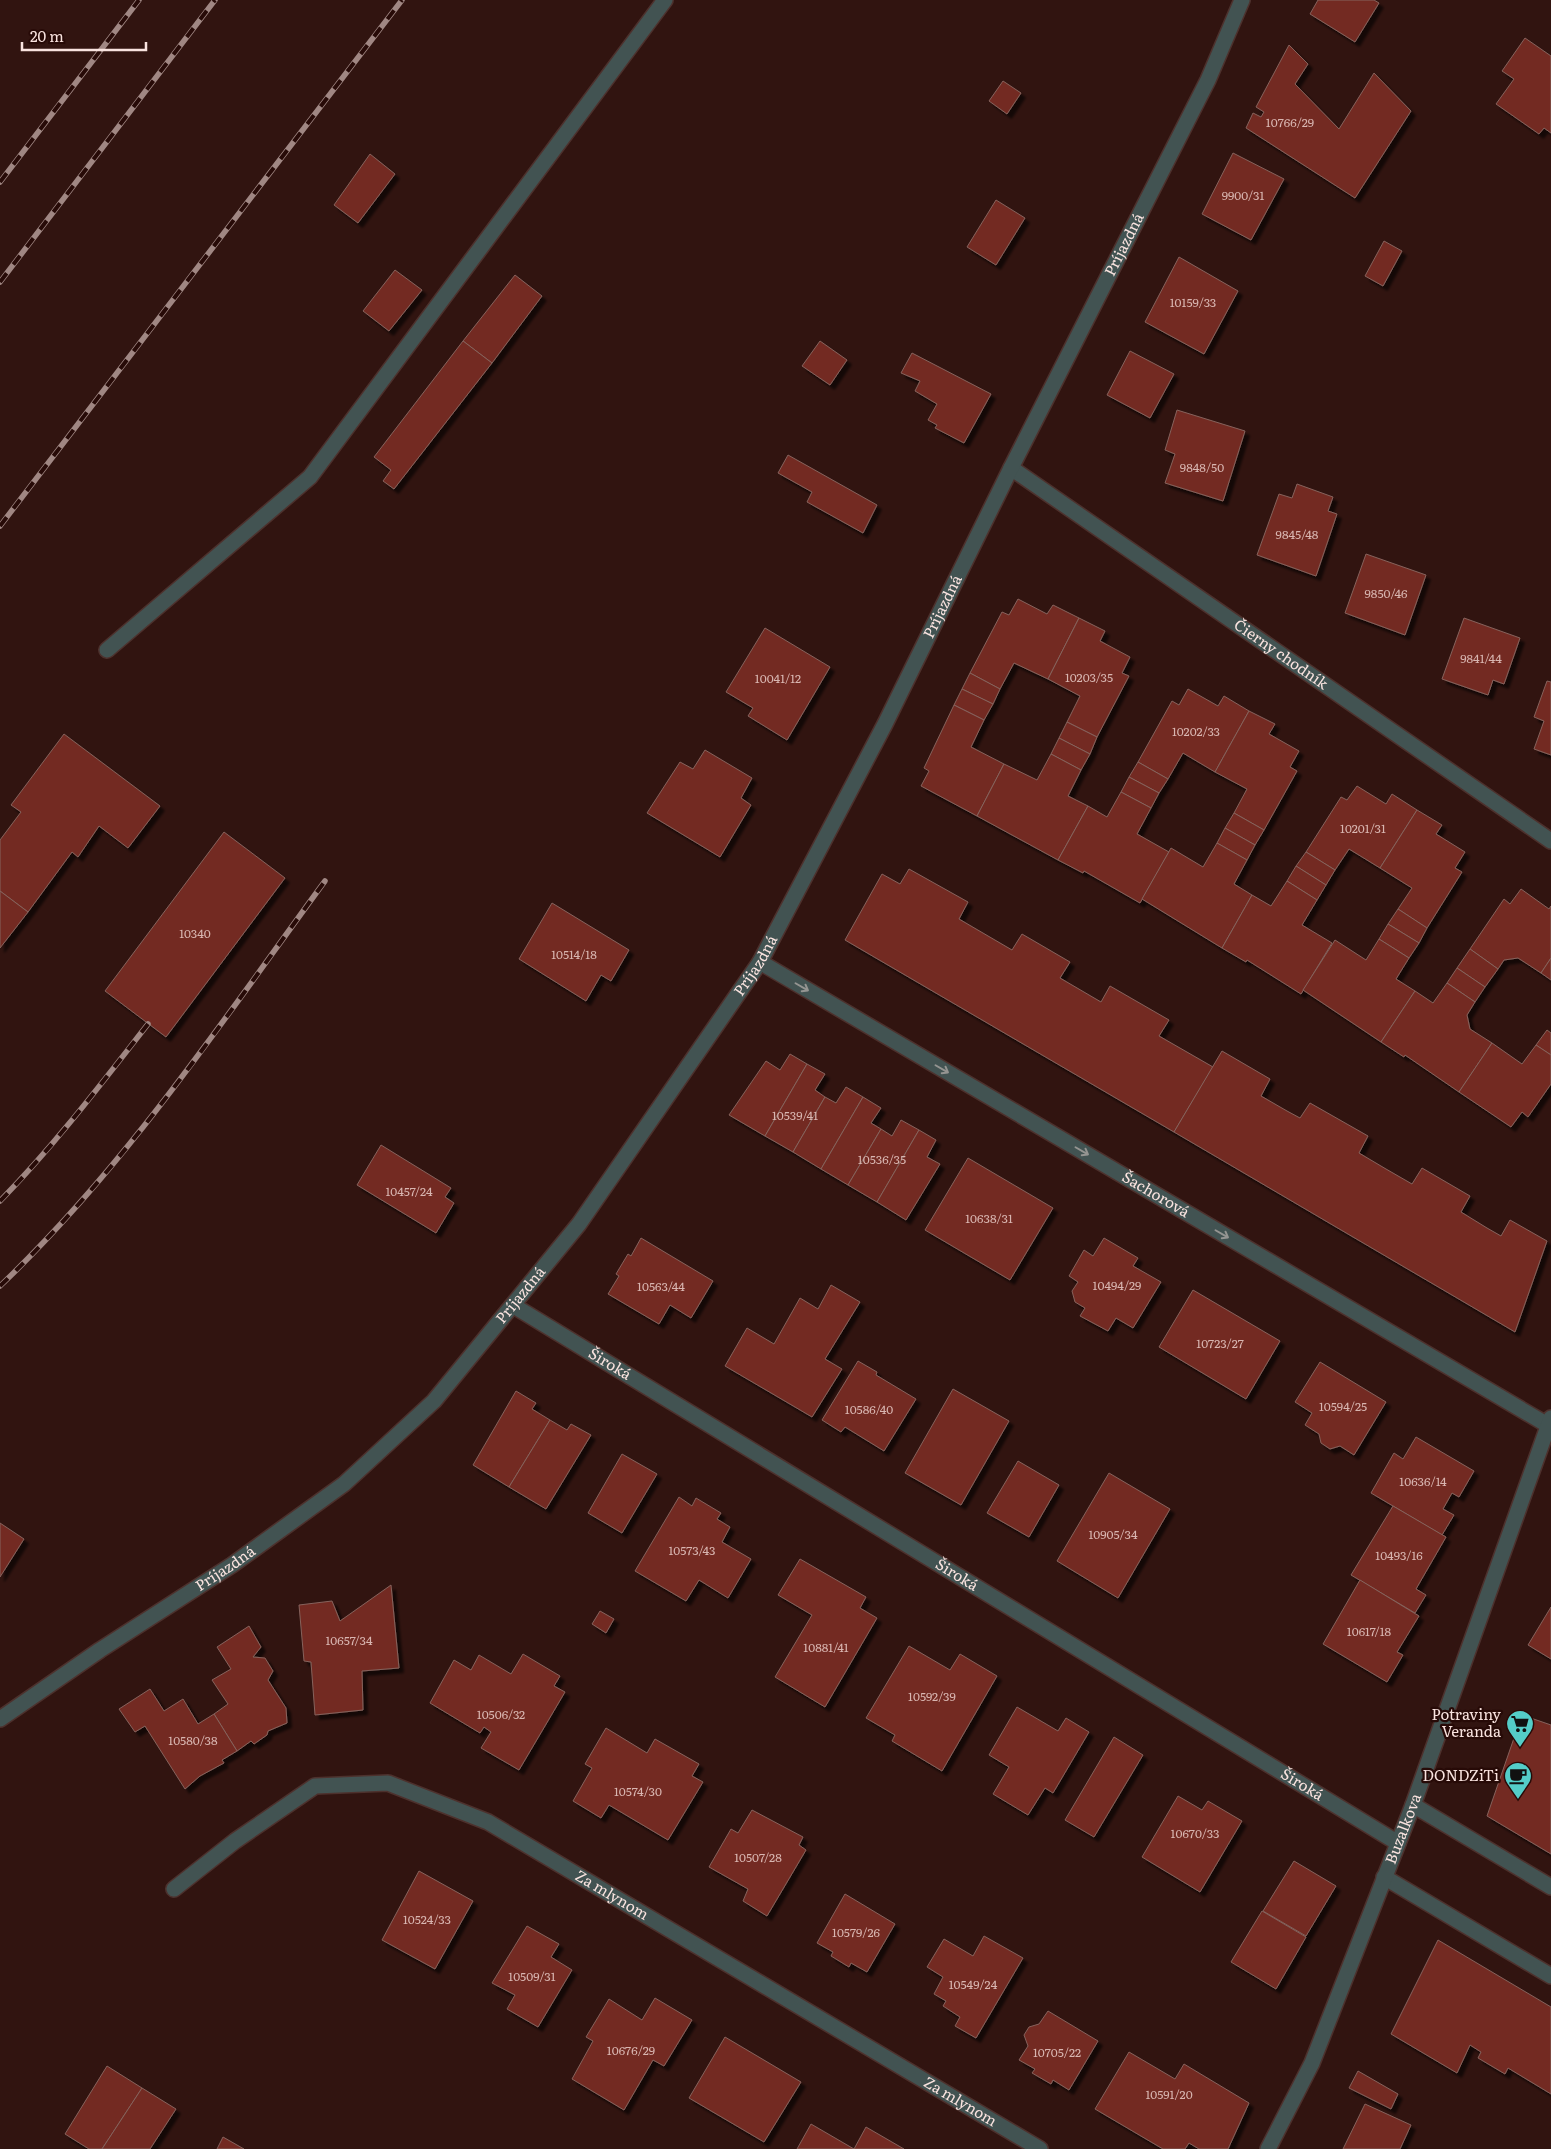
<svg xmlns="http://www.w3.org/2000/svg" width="1551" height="2149" font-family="Literata,serif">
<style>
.building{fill:#732c23;stroke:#86625c;filter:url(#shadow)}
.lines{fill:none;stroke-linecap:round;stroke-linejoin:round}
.lane-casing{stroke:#4d312d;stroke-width:18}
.street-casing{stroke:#4d312d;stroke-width:18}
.lane{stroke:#425352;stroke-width:15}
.street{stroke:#425352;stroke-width:15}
.rail-casing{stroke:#a08783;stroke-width:5.5}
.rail{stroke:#270a07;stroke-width:4;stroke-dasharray:11;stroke-linecap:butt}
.oneway{stroke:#949491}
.labels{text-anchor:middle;stroke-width:4.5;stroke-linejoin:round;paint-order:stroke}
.number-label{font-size:12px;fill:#d8b5b0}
.street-label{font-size:15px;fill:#f9e3df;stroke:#270a07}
.poi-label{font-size:15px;fill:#f9e3df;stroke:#270a07;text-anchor:end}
</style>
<defs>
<filter id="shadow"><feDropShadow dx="4.5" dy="4.5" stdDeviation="1" flood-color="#0009"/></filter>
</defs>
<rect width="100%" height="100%" fill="#311410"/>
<g class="building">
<path d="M1318 0H1374L1379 3 1355 42 1310 14Z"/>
<path d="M1525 38 1551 56V133L1544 128 1539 134 1496 104 1514 79 1502 71Z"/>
<path d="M1289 45 1308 64 1295 84 1339 129 1374 73 1411 111 1355 198 1246 128 1253 113 1261 117 1264 112 1256 107Z"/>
<path d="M1003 81 1021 93 1007 114 989 101Z"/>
<path d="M1233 153 1284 179 1251 240 1202 214Z"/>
<path d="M370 154 395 174 358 223 334 205Z"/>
<path d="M996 200 1025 218 996 265 967 247Z"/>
<path d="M1384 241 1402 251 1383 286 1365 276Z"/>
<path d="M1179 257 1238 291 1204 354 1145 322Z"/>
<path d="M395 270 422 290 389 331 363 311Z"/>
<path d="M515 275 542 296 492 363 463 341Z"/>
<path d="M463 341 492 363 394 489 383 481 391 470 374 457Z"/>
<path d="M820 341 847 360 830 385 802 366Z"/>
<path d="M1130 351 1174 374 1150 418 1107 395Z"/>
<path d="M912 353 991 394 964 443 935 428 937 425 928 420 937 404 915 391 920 381 901 373Z"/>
<path d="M1177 410 1245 431 1223 501 1165 483 1175 454 1165 450Z"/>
<path d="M788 455 877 505 863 533 807 502 812 492 778 473Z"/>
<path d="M1297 484 1333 497 1328 511 1337 514 1316 576 1257 555 1279 494 1292 498Z"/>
<path d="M1366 554 1426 575 1405 635 1345 613Z"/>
<path d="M1018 599 1047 614 1053 605 1079 618 1048 679 1014 663 1000 689 970 673 1002 612 1009 615Z"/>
<path d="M1079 618 1105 631 1100 641 1130 657 1122 673 1129 676 1097 737 1067 722 1080 696 1048 679Z"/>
<path d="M1464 618 1520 638 1504 684 1493 680 1488 695 1442 679Z"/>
<path d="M765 628 830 667 787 740 748 716 753 708 726 692Z"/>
<path d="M970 673 1000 689 993 704 962 689Z"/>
<path d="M1547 681 1551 682V755L1534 749 1544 721 1534 717Z"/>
<path d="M962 689 993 704 984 720 954 705Z"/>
<path d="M1188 689 1218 706 1224 696 1249 711 1215 772 1183 753 1168 779 1138 762 1172 701 1179 705Z"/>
<path d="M954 705 984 720 971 747 1004 764 977 816 921 786 929 771 924 768Z"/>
<path d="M1249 711 1275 724 1269 734 1299 751 1290 767 1297 771 1264 830 1234 813 1247 789 1215 772Z"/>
<path d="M1067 722 1097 737 1090 754 1059 738Z"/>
<path d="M64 734 160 806 128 848 99 826 78 857 72 852 28 912 0 891V840L21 812 11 805Z"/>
<path d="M1059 738 1090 754 1081 770 1051 754Z"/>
<path d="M705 750 752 778 741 798 751 805 720 857 647 813 680 762 693 769Z"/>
<path d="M1051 754 1081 770 1068 796 1088 806 1058 860 977 816 1004 764 1037 780Z"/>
<path d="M1138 762 1168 779 1159 793 1129 777Z"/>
<path d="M1129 777 1159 793 1151 808 1121 792Z"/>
<path d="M1357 786 1386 804 1392 794 1417 810 1380 868 1349 849 1335 870 1306 852 1341 797 1347 800Z"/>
<path d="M1121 792 1151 808 1137 834 1169 852 1140 903 1084 871 1083 873 1058 860 1088 806 1107 817Z"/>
<path d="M1417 810 1442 825 1436 834 1465 852 1455 868 1462 872 1427 928 1398 909 1412 888 1380 868Z"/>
<path d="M1234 813 1264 830 1255 845 1225 828Z"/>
<path d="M1225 828 1255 845 1247 860 1217 843Z"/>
<path d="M224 832 285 878 166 1037 105 991Z"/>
<path d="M1217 843 1247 860 1234 884 1252 895 1222 948 1142 899 1171 848 1203 867Z"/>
<path d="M1306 852 1335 870 1326 885 1296 866Z"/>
<path d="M1296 866 1326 885 1317 900 1287 881Z"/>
<path d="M909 869 968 902 959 919 1012 950 1022 934 1070 962 1060 978 1101 1002 1110 986 1169 1020 1159 1036 1213 1067 1174 1132 845 940 882 874 900 884Z"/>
<path d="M1287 881 1317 900 1302 925 1332 943 1301 994 1247 960 1246 962 1222 948 1252 895 1271 906Z"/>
<path d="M1521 889 1549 909 1551 906V958L1541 973 1518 958 1504 960 1498 969 1470 949 1504 899 1510 904Z"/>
<path d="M0 891 28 912 0 948Z"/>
<path d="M552 903 629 950 611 981 601 975 586 1001 519 959Z"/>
<path d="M1398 909 1427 928 1419 943 1388 924Z"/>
<path d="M1388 924 1419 943 1409 958 1379 939Z"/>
<path d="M1379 939 1409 958 1396 979 1415 991 1381 1042 1303 990 1335 940 1366 960Z"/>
<path d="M1470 949 1498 969 1485 987 1457 968Z"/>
<path d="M1551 958V980L1541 973Z"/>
<path d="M1457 968 1485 987 1475 1002 1447 983Z"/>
<path d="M1447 983 1475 1002 1467 1015 1470 1029 1492 1043 1459 1092 1405 1055 1404 1057 1381 1042 1415 991 1433 1003Z"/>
<path d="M1547 1030 1551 1033V1055L1536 1045Z"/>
<path d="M1492 1043 1522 1064 1536 1045 1551 1055V1084L1528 1117 1522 1112 1511 1127 1459 1092Z"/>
<path d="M1222 1051 1270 1079 1261 1096 1287 1111 1300 1118 1310 1103 1368 1136 1359 1153 1386 1169 1412 1184 1422 1168 1470 1196 1461 1212 1487 1228 1501 1236 1510 1220 1547 1241 1515 1332 1174 1132Z"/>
<path d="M790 1054 807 1064 765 1136 729 1115 766 1061 780 1070Z"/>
<path d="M807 1064 825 1074 815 1090 825 1097 793 1152 765 1136Z"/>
<path d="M846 1087 863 1097 821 1169 793 1152 825 1097 836 1103Z"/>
<path d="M863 1097 881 1108 871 1123 881 1129 848 1185 821 1169Z"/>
<path d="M901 1120 919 1130 877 1202 848 1185 881 1129 892 1136Z"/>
<path d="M919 1130 936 1140 927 1157 940 1164 906 1220 877 1202Z"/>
<path d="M381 1145 451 1188 445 1197 454 1203 436 1233 357 1185Z"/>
<path d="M968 1158 1053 1208 1010 1280 925 1230Z"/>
<path d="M641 1238 713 1281 691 1318 670 1305 659 1324 608 1294 619 1276 616 1274 628 1254 631 1256Z"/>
<path d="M1104 1238 1138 1258 1133 1266 1161 1282 1133 1328 1116 1318 1108 1331 1080 1316 1085 1308 1075 1302 1072 1291 1078 1282 1069 1276 1084 1250 1093 1256Z"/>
<path d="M831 1285 860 1302 825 1359 842 1369 812 1417 725 1366 747 1328 774 1344 800 1298 818 1309Z"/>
<path d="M1193 1290 1280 1341 1246 1399 1159 1347Z"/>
<path d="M858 1361 877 1372 876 1375 916 1399 884 1451 845 1427 841 1432 822 1420Z"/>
<path d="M1320 1362 1386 1402 1354 1455 1340 1446 1330 1449 1321 1443 1319 1434 1305 1425 1312 1413 1295 1402Z"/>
<path d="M953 1389 1009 1421 961 1505 905 1473Z"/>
<path d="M516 1391 536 1403 532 1409 550 1420 509 1487 473 1465Z"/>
<path d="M550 1420 567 1430 571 1424 591 1435 546 1509 509 1487Z"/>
<path d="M1416 1437 1474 1471 1459 1497 1452 1493 1443 1509 1454 1515 1442 1535 1371 1493 1394 1453 1403 1459Z"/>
<path d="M622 1454 657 1474 622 1533 588 1513Z"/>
<path d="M1018 1461 1059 1485 1029 1537 987 1513Z"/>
<path d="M1109 1473 1170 1509 1118 1598 1057 1561Z"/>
<path d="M679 1497 692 1506 696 1498 721 1513 717 1519 730 1527 722 1542 751 1559 728 1598 699 1580 686 1601 635 1571Z"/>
<path d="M1393 1506 1446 1537 1416 1589 1426 1595 1415 1613 1351 1575Z"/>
<path d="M0 1523 24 1539 0 1577Z"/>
<path d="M800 1559 866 1597 860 1608 877 1618 825 1707 775 1677 812 1615 778 1595Z"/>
<path d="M1360 1580 1419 1616 1397 1652 1403 1655 1387 1682 1323 1644Z"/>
<path d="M391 1585 399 1668 362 1671 363 1710 315 1715 311 1662 304 1661 299 1605 332 1601 340 1621Z"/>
<path d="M1551 1607V1659L1528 1645Z"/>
<path d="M600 1611 614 1619 606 1633 592 1624Z"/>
<path d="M249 1626 261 1647 253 1657 265 1658 273 1671 268 1680 286 1708 287 1723 268 1731 267 1735 254 1744 251 1741 237 1751 214 1714 228 1704 212 1680 231 1669 217 1647Z"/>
<path d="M909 1646 950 1670 960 1654 997 1676 942 1771 892 1741 895 1735 866 1718Z"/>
<path d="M523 1654 560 1676 554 1686 565 1692 519 1770 481 1748 491 1732 484 1727 480 1733 430 1703 454 1660 471 1670 479 1655 511 1674Z"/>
<path d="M150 1689 164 1711 183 1699 198 1724 214 1714 237 1751 222 1760 224 1763 200 1776 185 1789 145 1726 135 1732 119 1709Z"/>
<path d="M1017 1707 1058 1731 1066 1718 1089 1732 1053 1793 1045 1788 1028 1815 993 1794 1009 1767 989 1755Z"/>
<path d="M1522 1715 1551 1725V1854L1487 1816Z"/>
<path d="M606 1728 647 1753 655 1739 699 1764 692 1776 703 1782 668 1840 609 1805 601 1818 573 1801 592 1768 585 1764Z"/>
<path d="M1114 1737 1143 1755 1094 1837 1065 1820Z"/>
<path d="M1178 1796 1202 1810 1208 1801 1242 1821 1200 1892 1142 1857Z"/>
<path d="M752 1810 803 1837 799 1845 806 1850 767 1916 743 1901 748 1889 709 1867 731 1829 738 1833Z"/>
<path d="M1294 1861 1336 1886 1306 1936 1263 1911Z"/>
<path d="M419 1871 473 1901 435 1969 382 1940Z"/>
<path d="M845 1894 895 1924 867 1972 851 1963 849 1967 831 1956 833 1952 817 1943Z"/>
<path d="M1262 1911 1306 1937 1276 1989 1231 1962Z"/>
<path d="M527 1926 559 1944 551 1957 572 1970 538 2027 507 2009 515 1995 492 1983Z"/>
<path d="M984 1936 1023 1958 976 2038 955 2026 960 2017 943 2006 946 2001 934 1994 943 1977 927 1967 944 1939 973 1956Z"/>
<path d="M1438 1940 1551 2007V2094L1508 2068 1505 2074 1478 2058 1481 2052 1470 2045 1457 2073 1391 2034Z"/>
<path d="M655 1998 692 2020 664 2066 653 2060 624 2110 572 2079 593 2041 586 2037 609 1999 642 2020Z"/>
<path d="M1048 2011 1098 2041 1069 2090 1053 2080 1051 2084 1032 2073 1035 2069 1019 2060 1028 2046 1024 2035 1029 2027 1039 2024Z"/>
<path d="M725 2037 801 2082 764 2142 689 2098Z"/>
<path d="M1129 2052 1175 2079 1184 2064 1249 2103 1228 2149H1199L1189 2143 1185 2149H1163L1095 2109Z"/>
<path d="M107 2066 142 2088 102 2149H89L65 2134Z"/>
<path d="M1358 2071 1398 2094 1391 2109 1349 2088Z"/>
<path d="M142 2088 176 2109 150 2149H102Z"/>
<path d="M1365 2104 1411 2125 1400 2149H1343Z"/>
<path d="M811 2124 854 2149 866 2127 904 2149H797Z"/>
<path d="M223 2137 244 2149H217Z"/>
</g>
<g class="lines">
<defs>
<path id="lane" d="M107 650 310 477 665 0"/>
<g id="street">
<path id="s1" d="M1011 468 1551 841"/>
<path id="s2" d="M760 962 1551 1427"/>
<path id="s3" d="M514 1306 1398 1843"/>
<path id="s4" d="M0 1719 100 1650 232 1565 344 1484 434 1401 579 1224 760 962 885 724 1011 468 1208 80 1242 0"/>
<path d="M1413 1805 1551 1887"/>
<path d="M1384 1877 1551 1976"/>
<path id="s5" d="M174 1889 235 1841 315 1786 388 1783 488 1822 1040 2149"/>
<path id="s6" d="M1268 2149 1312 2063 1413 1805 1551 1418"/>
</g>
</defs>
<use href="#lane" class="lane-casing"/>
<use href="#street" class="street-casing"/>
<use href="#lane" class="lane"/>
<use href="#street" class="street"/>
<defs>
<g id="rail">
<path d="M0 182 139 0"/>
<path d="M0 282 215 0"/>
<path d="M0 526 402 0"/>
<path d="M0 1201C54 1146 101 1084 148 1024"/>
<path d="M0 1286C126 1166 223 1020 325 881"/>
</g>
</defs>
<use href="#rail" class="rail-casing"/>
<use href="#rail" class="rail"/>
</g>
<defs><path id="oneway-shaft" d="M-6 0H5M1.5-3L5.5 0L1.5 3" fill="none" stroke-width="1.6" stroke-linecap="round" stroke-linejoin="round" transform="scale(1.25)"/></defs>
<g class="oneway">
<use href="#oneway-shaft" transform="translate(802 987) rotate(30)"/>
<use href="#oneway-shaft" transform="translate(942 1069) rotate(30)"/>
<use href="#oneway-shaft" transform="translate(1082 1151) rotate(30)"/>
<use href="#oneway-shaft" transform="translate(1222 1234) rotate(30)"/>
</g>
<defs>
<symbol id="supermarket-pin" viewBox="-11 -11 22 30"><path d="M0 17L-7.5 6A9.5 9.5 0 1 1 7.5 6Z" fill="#54cdc8" stroke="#270a07"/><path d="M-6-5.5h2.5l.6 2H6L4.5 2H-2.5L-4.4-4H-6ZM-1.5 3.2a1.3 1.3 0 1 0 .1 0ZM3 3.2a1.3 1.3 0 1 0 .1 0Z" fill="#111"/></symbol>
<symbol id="cafe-pin" viewBox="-11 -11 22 30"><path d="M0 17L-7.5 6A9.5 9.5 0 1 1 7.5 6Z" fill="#54cdc8" stroke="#270a07"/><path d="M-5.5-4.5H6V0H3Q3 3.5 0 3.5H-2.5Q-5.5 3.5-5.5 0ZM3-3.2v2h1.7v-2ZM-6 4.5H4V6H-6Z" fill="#111"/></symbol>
</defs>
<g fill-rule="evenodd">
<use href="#supermarket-pin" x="1504" y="1708" width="32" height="43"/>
<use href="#cafe-pin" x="1502" y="1760" width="32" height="43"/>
</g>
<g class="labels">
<g class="number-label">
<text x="1290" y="127">10766/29</text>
<text x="1243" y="200">9900/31</text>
<text x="1193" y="307">10159/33</text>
<text x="1202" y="472">9848/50</text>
<text x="1297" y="539">9845/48</text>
<text x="1386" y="598">9850/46</text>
<text x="1481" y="663">9841/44</text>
<text x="1089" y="682">10203/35</text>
<text x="778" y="683">10041/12</text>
<text x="1196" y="736">10202/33</text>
<text x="1363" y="833">10201/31</text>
<text x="195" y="938">10340</text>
<text x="574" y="959">10514/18</text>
<text x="795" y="1120">10539/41</text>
<text x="882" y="1164">10536/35</text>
<text x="409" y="1196">10457/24</text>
<text x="989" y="1223">10638/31</text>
<text x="1117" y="1290">10494/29</text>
<text x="661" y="1291">10563/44</text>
<text x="1220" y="1348">10723/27</text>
<text x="1343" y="1411">10594/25</text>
<text x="869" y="1414">10586/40</text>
<text x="1423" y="1486">10636/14</text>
<text x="1113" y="1539">10905/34</text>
<text x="692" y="1555">10573/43</text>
<text x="1399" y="1560">10493/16</text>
<text x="1369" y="1636">10617/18</text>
<text x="349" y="1645">10657/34</text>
<text x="826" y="1652">10881/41</text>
<text x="932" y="1701">10592/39</text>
<text x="501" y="1719">10506/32</text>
<text x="193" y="1745">10580/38</text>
<text x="638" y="1796">10574/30</text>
<text x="1195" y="1838">10670/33</text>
<text x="758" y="1862">10507/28</text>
<text x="427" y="1924">10524/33</text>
<text x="856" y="1937">10579/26</text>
<text x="532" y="1981">10509/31</text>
<text x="973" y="1989">10549/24</text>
<text x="631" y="2055">10676/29</text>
<text x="1057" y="2057">10705/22</text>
<text x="1169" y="2099">10591/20</text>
</g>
<g class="street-label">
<text dy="5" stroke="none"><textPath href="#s4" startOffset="1891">Príjazdná</textPath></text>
<text dy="5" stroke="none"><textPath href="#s4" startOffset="1486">Príjazdná</textPath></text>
<text dy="5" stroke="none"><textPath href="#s1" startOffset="328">Čierny chodník</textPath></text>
<text dy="5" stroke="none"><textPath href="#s4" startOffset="1081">Príjazdná</textPath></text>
<text dy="5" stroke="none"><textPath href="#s2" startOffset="459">Šachorová</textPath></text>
<text dy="5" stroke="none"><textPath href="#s4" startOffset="676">Príjazdná</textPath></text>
<text dy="5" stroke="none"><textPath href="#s3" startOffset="112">Široká</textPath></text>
<text dy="5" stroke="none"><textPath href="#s4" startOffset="271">Príjazdná</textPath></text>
<text dy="5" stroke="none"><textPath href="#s3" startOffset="518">Široká</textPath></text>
<text dy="5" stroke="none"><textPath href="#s3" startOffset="922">Široká</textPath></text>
<text dy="5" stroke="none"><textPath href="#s6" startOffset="348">Buzalkova</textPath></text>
<text dy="5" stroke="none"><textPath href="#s5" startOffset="499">Za mlynom</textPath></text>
<text dy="5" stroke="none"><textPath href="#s5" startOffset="904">Za mlynom</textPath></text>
</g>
<g class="poi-label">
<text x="1501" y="1720">Potraviny<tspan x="1501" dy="17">Veranda</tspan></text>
<text x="1499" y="1781">DONDZiTi</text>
</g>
</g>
<path d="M22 42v8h124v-8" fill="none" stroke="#f9e3df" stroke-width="2.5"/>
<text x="30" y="42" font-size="15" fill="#f9e3df" stroke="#270a07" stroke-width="4" paint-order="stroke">20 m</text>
</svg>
